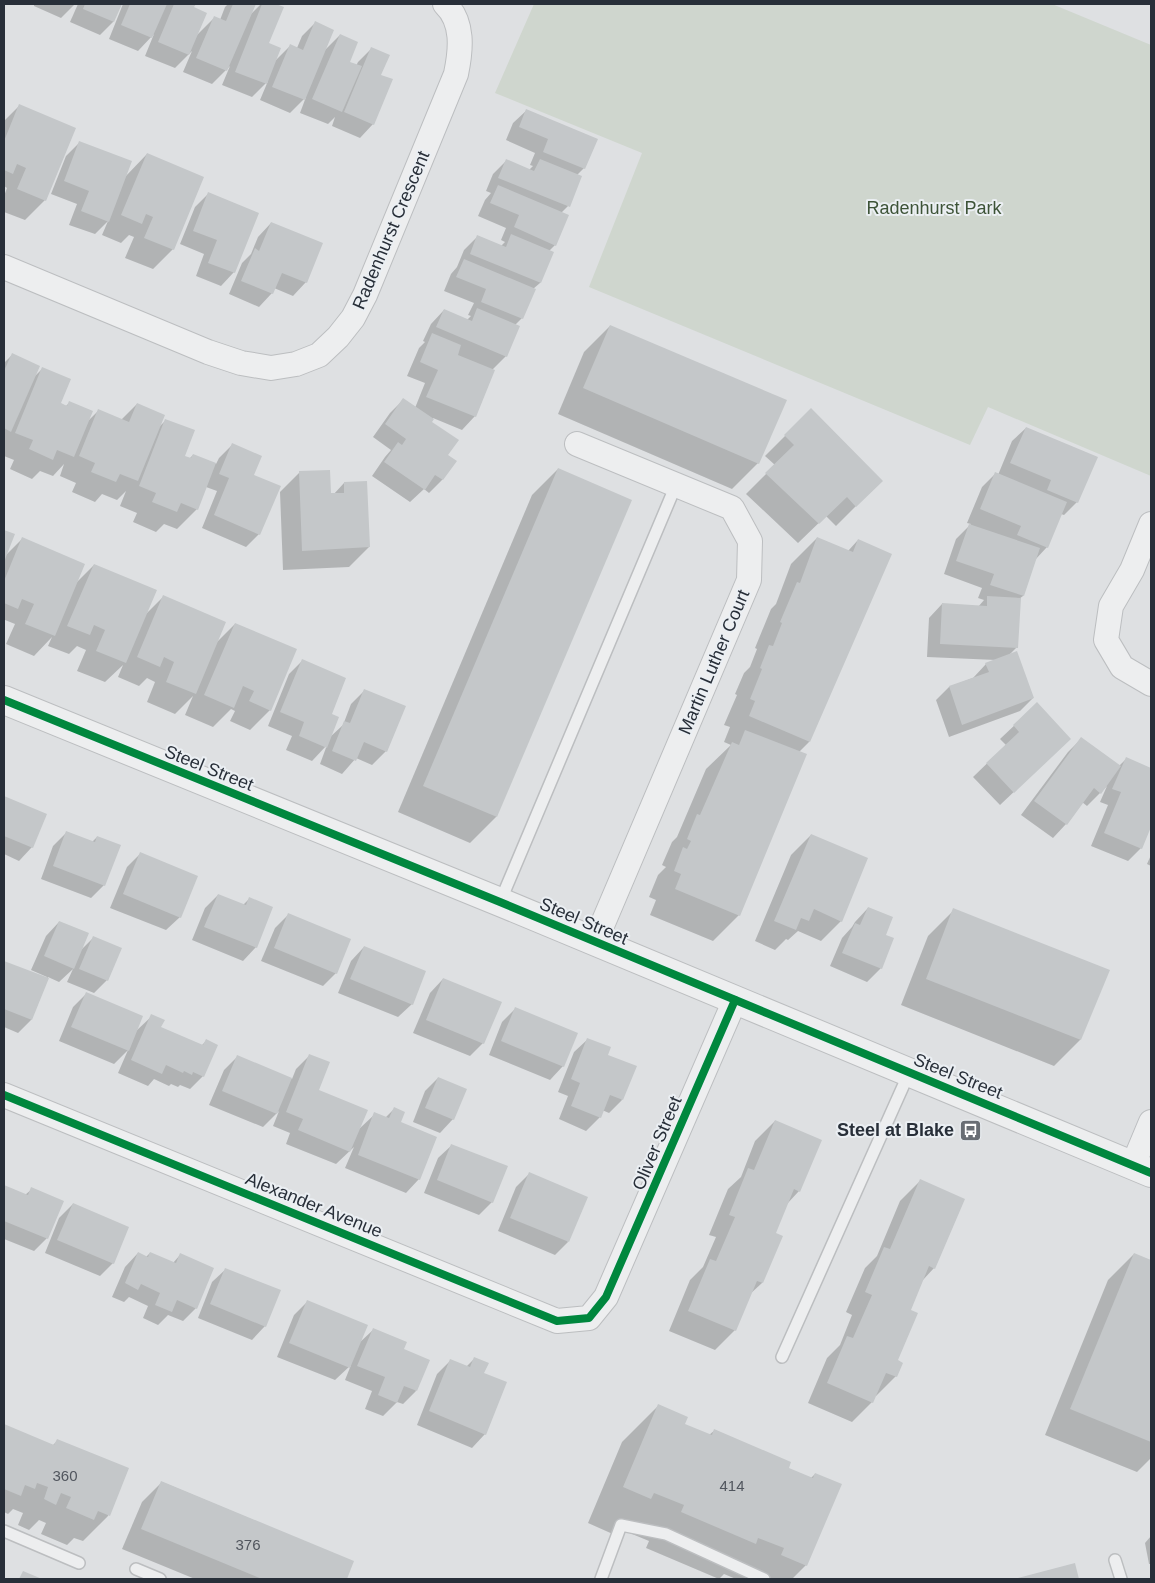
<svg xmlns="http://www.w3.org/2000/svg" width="1155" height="1583" font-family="Arial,sans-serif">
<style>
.green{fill:#cfd6ce}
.shadow{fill:#0003}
.building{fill:#c4c7c9}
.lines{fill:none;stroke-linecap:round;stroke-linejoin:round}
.service-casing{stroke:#bcbec0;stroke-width:14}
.minor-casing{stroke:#bcbec0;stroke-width:26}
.tertiary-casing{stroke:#bcbec0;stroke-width:30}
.service{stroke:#edeeef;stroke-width:11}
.minor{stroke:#edeeef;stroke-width:24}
.tertiary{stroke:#edeeef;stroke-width:28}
.cycleway-casing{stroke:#ebeff3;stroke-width:11}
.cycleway{stroke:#00873e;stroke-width:8}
.labels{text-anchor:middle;stroke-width:4;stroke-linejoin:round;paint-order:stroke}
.number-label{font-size:15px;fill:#51565e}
.park-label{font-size:18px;fill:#3d5337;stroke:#ebeff3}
.street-label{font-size:18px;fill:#282f39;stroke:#ebeff3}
.poi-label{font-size:18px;font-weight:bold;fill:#282f39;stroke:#ebeff3;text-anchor:end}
</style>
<rect width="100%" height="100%" fill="#dee0e2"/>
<path class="green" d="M534 4H1052L1151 45V476L988 407 970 445 589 287 642 153 495 93Z"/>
<g class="shadow">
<path d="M34 4H75L61 18 34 6Z"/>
<path d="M78 4H121L113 22 100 35 70 22Z"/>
<path d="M123 4H194L193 8 197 35 214 18 220 20 225 7 228 4H254L250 15 261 4H272L282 8 268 44 274 62 290 46 297 48 302 36 315 23 323 52 340 35 348 62 356 66 358 62 371 49 380 76 373 124 360 138 332 126 335 117 328 124 300 113 306 97 290 113 260 100 268 81 252 97 222 85 230 66 212 84 183 72 192 51 175 68 145 56 154 34 138 51 109 39Z"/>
<path d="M19 106 45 200 25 220 4 212V196L7 188 4 186V121Z"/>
<path d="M527 110 584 168 577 175 568 206 561 213 555 245 549 251 552 252 540 283 533 289 522 318 515 325 506 356 492 370 475 416 462 430 433 418 430 422 447 455 455 461 442 480 429 493 424 489 410 502 372 476 385 457 391 450 373 437 390 413 403 400 415 408 425 383 407 376 419 348 425 342 423 341 431 324 444 310 467 320 471 316 468 315 474 303 444 291 451 274 457 267 464 250 478 236 501 246 505 242 501 240 506 228 478 216 485 200 491 193 486 191 493 174 506 161 529 170 533 166 530 165 535 153 506 140 513 123Z"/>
<path d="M79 143 125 177 147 154 173 249 153 269 125 258 134 237 129 235 121 243 102 235 108 221 95 234 69 225 77 204 51 194 66 156Z"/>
<path d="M208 194 234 272 221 286 196 276 204 254 180 244 195 207Z"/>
<path d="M271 223 306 282 293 296 274 288 272 293 259 307 229 294 242 263 251 254 258 237Z"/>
<path d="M610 326 758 463 732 489 558 414 584 352Z"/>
<path d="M12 355 34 377 43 368 59 403 66 406 70 402 87 422 98 411 121 420 137 404 159 427 166 420 183 456 189 459 193 455 216 464 219 458 232 445 252 476 259 534 246 547 202 528 217 491 206 487 197 509 177 529 164 524 156 532 133 522 137 513 120 506 126 491 117 500 102 494 95 502 72 492 76 483 60 476 64 464 53 476 40 471 32 479 10 469 14 460 4 456V363Z"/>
<path d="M811 410 881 481 836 526 826 516 798 543 746 494 775 465 765 456Z"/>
<path d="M1026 428 1077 502 1064 515 1061 514 1047 547 1035 560 1023 596 1019 599 1017 647 1008 656 1033 698 1020 711 949 737 936 700 949 687 973 678 986 664 996 660 927 657 929 618 942 604 978 607 984 600 978 598 982 588 944 574 956 539 971 524 967 523 982 487 995 474 998 475 1012 441Z"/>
<path d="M558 469 496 817 470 843 398 812 532 495Z"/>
<path d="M300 472 330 495H333L344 483 369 547 349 567 283 570 280 492Z"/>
<path d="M4 531 14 535 5 556 22 539 75 584 94 565 146 614 163 597 216 643 235 624 270 710 250 730 230 721 235 711 231 709 213 727 185 715 193 696 175 714 147 702 155 682 147 678 139 686 118 677 123 665 105 682 77 671 86 650 77 646 69 654 48 646 52 637 34 656 6 644 15 624 5 620 4 621Z"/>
<path d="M817 538 848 551 858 540 809 742 799 752 739 915 713 941 650 915 656 900 649 897 658 875 666 867 662 865 672 842 677 837 706 769 731 745 724 742 730 727 724 725 737 695 735 694 744 673 750 667 757 649 755 648 771 609 776 604 791 564Z"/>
<path d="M302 661 330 715 329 738 343 725 351 704 364 691 404 707 386 751 372 765 356 758 342 774 320 764 327 745 312 761 286 750 292 736 268 726 289 674Z"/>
<path d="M1037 704 1056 752 1000 805 973 777 1006 745 1000 739Z"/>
<path d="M1081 739 1119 766 1126 759 1151 769V823L1141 848 1128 861 1091 846 1108 805 1100 802 1107 786 1087 806 1082 802 1066 824 1053 838 1021 815 1068 752Z"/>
<path d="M4 798 46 815 32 847 19 861 4 854Z"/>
<path d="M67 832 92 842 97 837 104 885 91 898 41 879 53 846Z"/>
<path d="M811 835 841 921 821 941 798 931 788 940 786 939 775 950 755 941 791 855Z"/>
<path d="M140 854 180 917 166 930 110 908 127 867Z"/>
<path d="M1151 855V866L1147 864Z"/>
<path d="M218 895 243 905 249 899 256 947 243 961 192 940 205 908Z"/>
<path d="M868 908 884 936 881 968 867 982 830 966 842 938 852 927 855 922Z"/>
<path d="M954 910 1108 970 1080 1040 1054 1066 901 1005 928 936Z"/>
<path d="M288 915 336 973 323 986 261 961 275 928Z"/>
<path d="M59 922 80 951 93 938 107 980 94 993 67 982 73 969 59 982 48 977 31 1020 18 1033 4 1027V962L47 979V977L31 970 46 936Z"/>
<path d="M364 947 412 1004 398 1017 338 993 351 961Z"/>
<path d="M443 979 483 1043 470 1056 413 1033 430 993Z"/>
<path d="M86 994 135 1032 152 1016 160 1028 201 1046 206 1041 203 1076 190 1089 180 1085 178 1087 171 1084 169 1086 154 1079 148 1086 118 1073 128 1050 114 1064 59 1041 73 1007Z"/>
<path d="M516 1008 563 1066 550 1080 489 1055 502 1022Z"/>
<path d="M588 1039 607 1055 622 1100 609 1113 602 1110 600 1117 586 1131 559 1119 568 1096 558 1092 574 1052Z"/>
<path d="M309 1056 317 1091 358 1130 375 1114 385 1118 394 1109 419 1179 406 1193 345 1168 354 1147 336 1164 286 1144 290 1133 273 1126 279 1111 263 1127 209 1105 224 1070 237 1057 292 1079 296 1069Z"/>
<path d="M438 1078 453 1119 440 1133 413 1122 425 1091Z"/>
<path d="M775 1121 799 1191 787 1204 774 1234 762 1283 749 1295 735 1330 715 1350 669 1331 690 1280 703 1267 716 1237 709 1235 728 1189 741 1177 755 1141Z"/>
<path d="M452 1145 492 1202 479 1215 424 1193 438 1158Z"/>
<path d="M529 1174 568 1242 555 1255 498 1231 516 1187Z"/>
<path d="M920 1181 934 1268 922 1281 909 1311 896 1361V1376L876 1396H875L872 1402 852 1422 808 1403 827 1358 840 1345 852 1315 846 1312 865 1268 877 1256 900 1201Z"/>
<path d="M4 1186 25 1195 32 1189 47 1238 34 1251 4 1239Z"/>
<path d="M73 1204 113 1263 100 1276 45 1253 59 1218Z"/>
<path d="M138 1253 146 1257 150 1253 173 1263 180 1255 196 1308 183 1321 168 1315 158 1325 143 1318 148 1306 129 1297 124 1302 112 1297 125 1267Z"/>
<path d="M1134 1254 1151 1261V1458L1137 1472 1045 1435 1108 1280Z"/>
<path d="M226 1269 265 1326 252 1340 198 1318 212 1282Z"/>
<path d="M307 1302 358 1344 373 1330 402 1350 416 1391 403 1404 397 1402 383 1416 365 1409 372 1391 345 1380 351 1365 335 1380 277 1357 294 1315Z"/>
<path d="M474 1359 485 1434 472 1448 417 1425 437 1374 450 1361 466 1367Z"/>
<path d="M658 1406 684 1425 709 1435 715 1430 787 1468 811 1478 815 1474 806 1565 792 1579H736L724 1574 719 1579 646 1548 649 1541 620 1529 615 1535 588 1523 622 1442Z"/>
<path d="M4 1426 52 1446 57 1441 127 1469 108 1516 83 1541 74 1538 67 1545 41 1534 46 1523 39 1520 29 1530 18 1525 23 1513 13 1509 8 1514 4 1512Z"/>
<path d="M162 1482 353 1562 345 1579H195L122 1549 142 1502Z"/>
<path d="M1151 1536V1564H1149L1145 1543Z"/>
<path d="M1074 1564 1078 1579H1017Z"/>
</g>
<g class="building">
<path d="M85 4H122L114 22 83 9Z"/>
<path d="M130 4H167L152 38 121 25Z"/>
<path d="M174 4H196L194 7 207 13 189 55 158 42Z"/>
<path d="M233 4H256L227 71 196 58 214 16 226 21Z"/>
<path d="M262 4H276L284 7 269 43 281 48 267 84 235 72Z"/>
<path d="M315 21 334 30 305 100 272 87 290 44 303 50Z"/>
<path d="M340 34 358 42 350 62 362 66 342 112 312 99Z"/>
<path d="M371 47 390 55 381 75 393 79 374 125 344 112Z"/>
<path d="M19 104 76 128 46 201 17 189 26 168 17 164 13 174 4 170V141Z"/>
<path d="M526 109 598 139 585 169 543 152 548 139 519 127Z"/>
<path d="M79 141 132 161 109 222 81 211 89 191 64 181Z"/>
<path d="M147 153 204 177 174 250 144 238 153 217 146 214 142 224 121 215Z"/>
<path d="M506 159 534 171 540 159 582 176 570 207 498 178Z"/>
<path d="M498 185 569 215 556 246 514 227 519 215 490 203Z"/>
<path d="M208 192 259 213 235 273 208 263 217 240 193 231Z"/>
<path d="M271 222 323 243 307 283 282 273 273 294 241 281 255 248 259 251Z"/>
<path d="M511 234 554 252 541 283 470 254 477 235 506 247Z"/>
<path d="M464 259 536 289 523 319 481 302 486 289 456 277Z"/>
<path d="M477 308 520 326 507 357 436 327 444 309 472 321Z"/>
<path d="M610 325 787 400 759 464 583 388Z"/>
<path d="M432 333 461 345 458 355 495 370 476 417 426 397 438 370 420 362Z"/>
<path d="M12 353 40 366 11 432 4 428V371Z"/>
<path d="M42 367 71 379 61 403 67 406 69 401 93 411 74 457 57 450 53 460 29 449 33 440 15 433Z"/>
<path d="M403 398 434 419 432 422 459 440 448 455 457 461 443 480 435 475 425 490 384 462 398 442 402 445 406 439 385 424Z"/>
<path d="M137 403 165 415 138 481 120 474 116 482 91 472 95 463 79 456 98 409 129 422Z"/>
<path d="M811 408 883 481 856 507 847 497 819 524 765 473 794 445 784 435Z"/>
<path d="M165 419 195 430 185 456 191 458 193 454 216 463 198 510 181 503 177 512 152 502 156 493 139 486Z"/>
<path d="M1026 427 1098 457 1078 503 1047 490 1051 480 1010 463Z"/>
<path d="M232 443 262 456 254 475 281 486 260 535 214 515 229 478 219 474Z"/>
<path d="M558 468 632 500 497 817 423 786Z"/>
<path d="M330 470 331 493H344V482L367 481 370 547 302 551 299 471Z"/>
<path d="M995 472 1067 502 1048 548 1017 535 1021 526 980 509Z"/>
<path d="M969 524 1040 548 1024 596 990 585 994 574 956 561Z"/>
<path d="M4 530 15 534 4 562Z"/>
<path d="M22 537 85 564 55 636 25 624 34 604 22 599 18 609 4 603V581Z"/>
<path d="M817 537 853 552 858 539 892 554 810 742 749 716 755 701 750 699 762 669 760 668 769 645 773 646 782 623 780 622 797 582 800 583Z"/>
<path d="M94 564 157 590 126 663 96 651 105 630 94 625 90 635 67 626Z"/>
<path d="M163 595 226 622 196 694 166 682 174 662 164 657 160 667 137 657Z"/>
<path d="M987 596 1021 598 1018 648 940 644 942 603 987 606Z"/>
<path d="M235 623 297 649 271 711 249 701 254 691 243 686 234 708 204 695Z"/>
<path d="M1017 651 1034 698 962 725 949 686 989 672 985 663Z"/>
<path d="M302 659 346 678 332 714 339 717 327 748 299 736 304 722 280 712Z"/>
<path d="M364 689 406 706 387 752 364 742 356 761 332 751 344 721 350 723Z"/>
<path d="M1037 702 1071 739 1014 793 986 763 1019 732 1013 725Z"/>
<path d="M745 730 807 754 740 916 675 889 681 874 674 871 683 847 687 849 691 841 687 839 697 814 700 815 732 742 739 745Z"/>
<path d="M1081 737 1121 766 1101 794 1094 788 1067 825 1034 801Z"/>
<path d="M1126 757 1151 768V827L1142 849 1104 833 1121 792 1112 789Z"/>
<path d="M4 796 47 814 33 848 4 836Z"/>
<path d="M66 831 95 842 97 836 121 845 105 886 53 866Z"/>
<path d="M811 834 868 858 842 922 814 909 809 921 801 918 796 930 774 921Z"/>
<path d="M140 852 198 876 181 918 123 894Z"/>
<path d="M218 894 246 905 249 897 273 907 257 948 204 927Z"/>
<path d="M868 907 893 917 886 935 894 938 882 969 842 953 855 923 860 925Z"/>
<path d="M953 908 1110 970 1081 1040 926 979Z"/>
<path d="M288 913 351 939 337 974 274 948Z"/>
<path d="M59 921 89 933 74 969 44 956Z"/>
<path d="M93 936 122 948 108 981 79 969Z"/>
<path d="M364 946 426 971 413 1005 350 979Z"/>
<path d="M4 961 49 978 32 1020 4 1009Z"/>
<path d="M443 978 502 1002 484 1044 426 1020Z"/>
<path d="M86 992 143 1016 129 1051 71 1027Z"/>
<path d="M515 1007 578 1033 564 1067 501 1041Z"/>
<path d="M151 1014 165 1020 161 1027 203 1045 206 1039 218 1045 204 1077 193 1072 192 1075 184 1071 183 1073 166 1065 162 1074 131 1060Z"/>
<path d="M587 1038 611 1047 608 1055 637 1066 623 1100 610 1095 601 1118 571 1106 580 1083 571 1079Z"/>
<path d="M309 1054 330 1062 319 1090 368 1110 350 1152 298 1130 303 1119 286 1112Z"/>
<path d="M237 1055 292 1078 277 1114 222 1091Z"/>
<path d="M438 1077 467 1089 454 1120 425 1108Z"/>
<path d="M394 1107 405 1112 401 1122 437 1137 420 1180 358 1155 374 1112 389 1118Z"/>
<path d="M775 1120 822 1140 800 1192 794 1189 776 1233 783 1236 763 1283 757 1281 736 1331 688 1311 710 1259 716 1261 735 1217 729 1215 748 1168 754 1170Z"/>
<path d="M451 1144 508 1166 493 1203 437 1180Z"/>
<path d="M529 1172 588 1197 569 1242 510 1218Z"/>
<path d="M920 1179 965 1199 935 1269 929 1266 911 1310 918 1313 898 1360 903 1363 897 1377 886 1373 873 1403 827 1383 847 1336 853 1338 872 1295 865 1292 884 1247 890 1249Z"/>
<path d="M4 1185 28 1195 31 1187 64 1201 48 1239 4 1221Z"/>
<path d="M73 1203 129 1227 114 1264 57 1240Z"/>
<path d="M138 1252 148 1257 150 1252 176 1263 180 1253 214 1268 197 1309 177 1300 172 1312 155 1305 160 1293 141 1284 138 1290 125 1283Z"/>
<path d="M1134 1253 1151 1260V1442L1070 1409Z"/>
<path d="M225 1268 281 1290 266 1327 210 1304Z"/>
<path d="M307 1300 368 1325 350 1368 289 1343Z"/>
<path d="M373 1328 407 1342 404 1349 430 1360 417 1391 404 1386 397 1403 378 1395 385 1377 357 1366Z"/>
<path d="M474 1357 489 1363 484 1373 507 1382 486 1435 429 1411 450 1359 470 1367Z"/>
<path d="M658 1404 688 1417 685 1424 712 1435 714 1429 791 1462 789 1468 813 1478 815 1473 842 1484 807 1566 781 1555 784 1548 758 1538 756 1544 681 1512 684 1505 654 1493 651 1499 623 1487Z"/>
<path d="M4 1424 54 1445 57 1439 129 1468 110 1516 98 1511 94 1520 66 1508 71 1497 61 1493 56 1505 44 1499 48 1487 37 1483 35 1489 25 1485 21 1496 4 1489Z"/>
<path d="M161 1481 354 1561 347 1579H262L141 1529Z"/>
<path d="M1075 1563 1079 1579H1014Z"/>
<path d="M23 1571 42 1579H19Z"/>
</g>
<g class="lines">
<defs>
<g id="service">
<path d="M500 902 676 485"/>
<path d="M782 1357 909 1073"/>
<path d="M4 1531 79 1563"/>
<path d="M1115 1560 1121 1579"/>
<path d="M136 1569 160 1579"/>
<path d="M601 1579 621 1525 666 1534 764 1579"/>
</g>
<g id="minor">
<path d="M4 267 208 352 241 363 271 368 296 364 319 355 338 337 353 318 365 295 456 74C461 50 464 22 445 4"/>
<path d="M577 444 732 508 750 541 749 580 595 942"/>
<path d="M1151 524 1132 570 1111 606 1106 640 1122 667 1151 684"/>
<path d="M4 1095 557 1321 589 1318 606 1297 735 1000"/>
<path d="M1133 1165 1151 1122"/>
</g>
<path id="tertiary" d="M4 700 500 902 1151 1173"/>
</defs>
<use href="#service" class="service-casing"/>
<use href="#minor" class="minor-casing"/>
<use href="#tertiary" class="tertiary-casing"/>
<use href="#service" class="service"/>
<use href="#minor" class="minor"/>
<use href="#tertiary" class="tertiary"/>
<defs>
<g id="cycleway">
<path d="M4 700 500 902 1151 1173"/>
<path d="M4 1095 557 1321 589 1318 606 1297 735 1000"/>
</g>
</defs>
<use href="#cycleway" class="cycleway-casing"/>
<use href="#cycleway" class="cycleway"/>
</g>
<defs>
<symbol id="bus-square" viewBox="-11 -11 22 22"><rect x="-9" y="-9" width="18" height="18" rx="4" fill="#686d74" stroke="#ebeff3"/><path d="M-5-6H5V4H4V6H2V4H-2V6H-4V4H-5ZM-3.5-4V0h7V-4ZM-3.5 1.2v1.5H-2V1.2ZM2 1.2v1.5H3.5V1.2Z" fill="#fff"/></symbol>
</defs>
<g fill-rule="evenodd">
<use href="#bus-square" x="958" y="1118" width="25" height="25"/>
</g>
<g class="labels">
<g class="number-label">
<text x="65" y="1481">360</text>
<text x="732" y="1491">414</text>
<text x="248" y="1550">376</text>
</g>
<g class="park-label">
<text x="934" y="214">Radenhurst Park</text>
</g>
<g class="street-label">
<text transform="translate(391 230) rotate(-67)" y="6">Radenhurst Crescent</text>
<text transform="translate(714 662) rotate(-67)" y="6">Martin Luther Court</text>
<text transform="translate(209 768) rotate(22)" y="6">Steel Street</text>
<text transform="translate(584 921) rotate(23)" y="6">Steel Street</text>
<text transform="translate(958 1076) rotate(22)" y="6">Steel Street</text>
<text transform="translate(657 1143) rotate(-67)" y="6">Oliver Street</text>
<text transform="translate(314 1205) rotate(22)" y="6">Alexander Avenue</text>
</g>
<g class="poi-label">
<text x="954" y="1136">Steel at Blake</text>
</g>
</g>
<rect width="1155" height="1583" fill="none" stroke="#282f39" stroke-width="10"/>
</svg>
